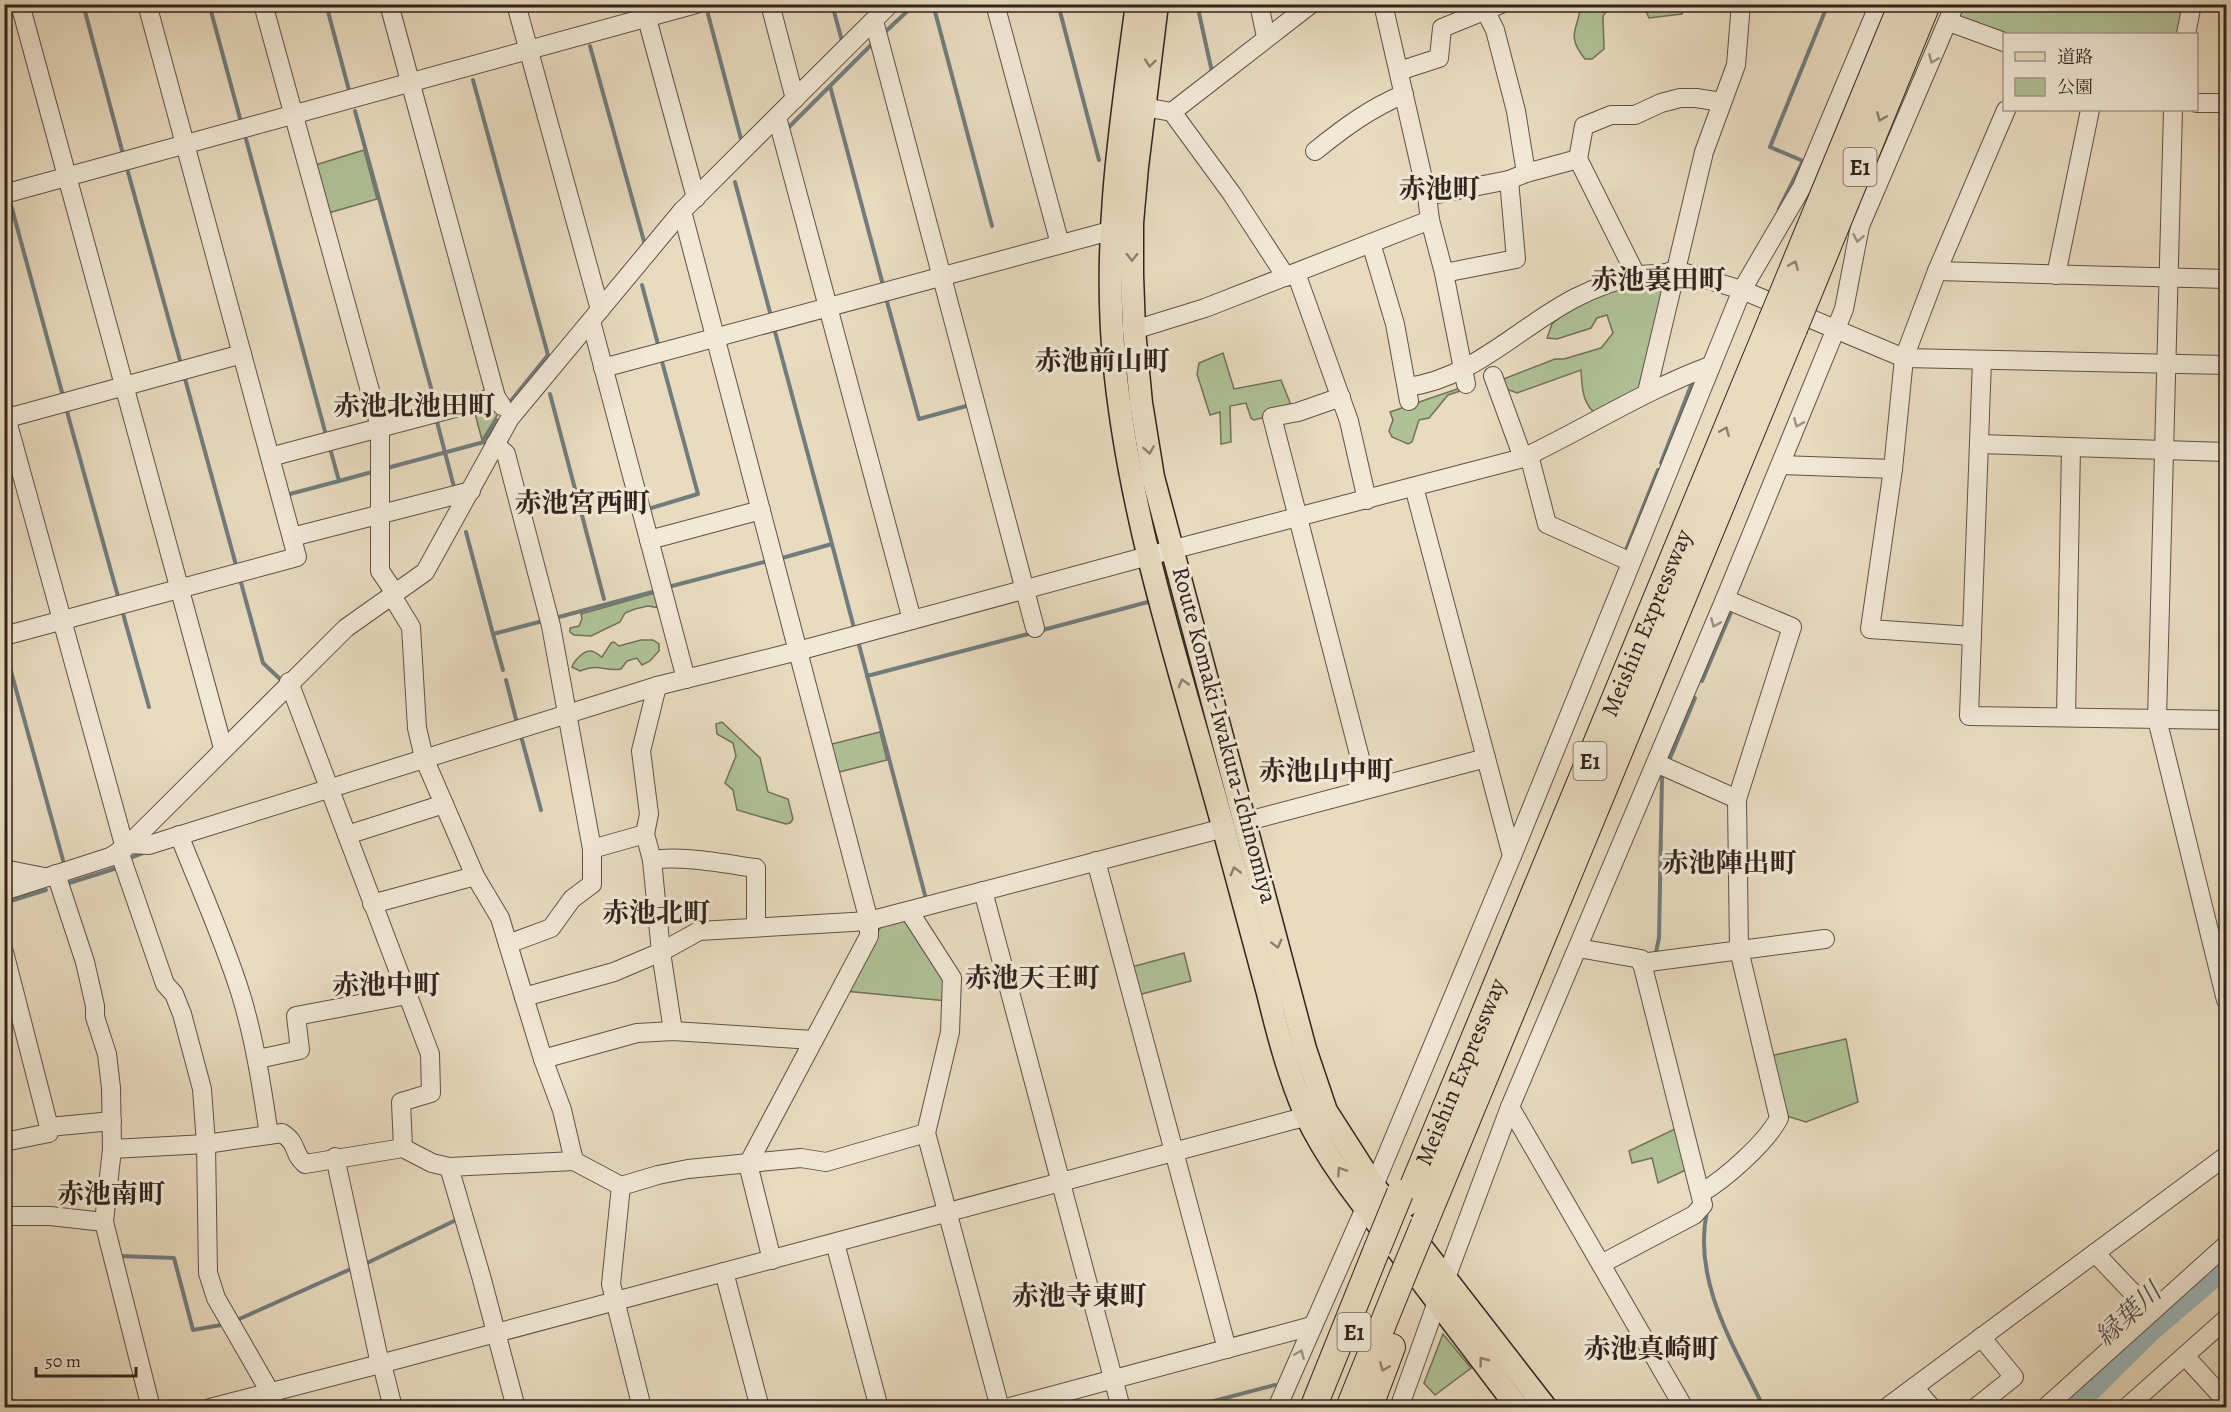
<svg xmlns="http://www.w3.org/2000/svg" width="2231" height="1412" font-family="Alegreya,'Noto Serif JP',serif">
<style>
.green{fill:#b0c197;stroke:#70725a;stroke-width:1.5}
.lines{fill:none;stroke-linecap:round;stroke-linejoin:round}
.stream{stroke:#717c7c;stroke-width:4}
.river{stroke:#9cb8bc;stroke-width:24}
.minor-casing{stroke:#5e5146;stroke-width:20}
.major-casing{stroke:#30231d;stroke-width:25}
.highway-casing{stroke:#30231d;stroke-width:28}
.minor{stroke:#f1e8d6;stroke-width:18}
.major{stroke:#e9dbc0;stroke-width:22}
.highway{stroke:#e9dbc0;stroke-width:26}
.highway-bridge-casing{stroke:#30231d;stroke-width:28;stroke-linecap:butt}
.highway-bridge{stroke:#e9dbc0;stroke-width:26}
.oneway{stroke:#9a8f83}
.oneway2{stroke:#8c7f6e}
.labels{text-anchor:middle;stroke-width:6;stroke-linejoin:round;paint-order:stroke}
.shield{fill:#f1e8d6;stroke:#6a5e54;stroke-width:1.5}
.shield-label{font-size:22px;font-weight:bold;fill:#30231d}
.street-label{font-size:24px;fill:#30231d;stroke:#f1e8d6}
.water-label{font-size:26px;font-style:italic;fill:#50504d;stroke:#f1e8d6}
.quarter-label{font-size:27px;font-weight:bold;fill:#30231d;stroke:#f1e8d6}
</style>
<rect width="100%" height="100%" fill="#e9dbc0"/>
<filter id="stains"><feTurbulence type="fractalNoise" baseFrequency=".00333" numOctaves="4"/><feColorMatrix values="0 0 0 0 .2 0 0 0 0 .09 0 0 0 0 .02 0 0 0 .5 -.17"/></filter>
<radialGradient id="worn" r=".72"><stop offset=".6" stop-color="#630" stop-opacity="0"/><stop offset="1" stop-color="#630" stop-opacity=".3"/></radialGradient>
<g class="green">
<path d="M1957 4 2187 5 2181 34H2004L1951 16Z"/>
<path d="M1580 5H1611L1603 16 1604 49 1592 59H1585C1564 33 1580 29 1580 5Z"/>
<path d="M1643 5V4L1686 5 1682 14 1649 18Z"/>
<path d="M364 150 377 199 325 214 312 166Z"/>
<path d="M1649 281H1664L1668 284 1641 388 1598 416C1582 404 1582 388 1581 370L1517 393 1501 387V380L1555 359H1564L1601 348 1613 333 1607 315 1597 318 1591 328 1557 339 1547 338 1552 324 1570 309 1617 288 1627 290Z"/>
<path d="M1223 353 1234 389 1281 380 1293 410 1254 420 1251 418 1246 403 1230 406 1231 442 1221 444 1220 412 1210 415 1197 374 1199 363Z"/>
<path d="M1463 387 1460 391 1448 395 1429 418 1419 420 1412 442 1408 444 1392 437 1389 431 1393 420 1390 412Z"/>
<path d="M492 404 498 414 482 440 473 406Z"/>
<path d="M655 593 661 608 648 606 635 609 625 613 620 622 591 636 574 635 570 632V628L579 626 582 619 581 614Z"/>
<path d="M641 640H653L659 644V651L650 661 642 665 637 658 627 661 621 669C604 672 600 663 580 671L572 667C574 661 583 651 590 651 594 650 598 655 602 657L611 643 614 642 619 646Z"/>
<path d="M722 722 760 758 768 792 788 799 793 819 790 823 786 824 737 810 733 790 725 783 736 756 733 743 717 734 716 724Z"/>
<path d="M880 732 887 760 835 773 828 745Z"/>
<path d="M902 917 948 979 947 1001 845 991 883 923Z"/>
<path d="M1184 953 1191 981 1138 995 1131 967Z"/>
<path d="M1846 1039 1858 1102 1806 1122 1783 1115 1770 1056Z"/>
<path d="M1679 1127 1690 1168 1658 1183 1652 1158 1632 1163 1629 1151Z"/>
<path d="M1443 1334 1471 1368 1435 1395 1424 1383Z"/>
</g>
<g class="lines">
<g class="stream">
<path d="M83 4 123 154"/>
<path d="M209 4 241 122"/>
<path d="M326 4 350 94"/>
<path d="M832 4 842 41"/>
<path d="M933 4 992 226"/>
<path d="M1058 4 1099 160"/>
<path d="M1197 4 1212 72"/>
<path d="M4 10 15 7"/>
<path d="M699 11 724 4"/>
<path d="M708 14 741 139"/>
<path d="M884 33 915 4"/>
<path d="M590 46 645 245"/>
<path d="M473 80 548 355 510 402"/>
<path d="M830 86 883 285"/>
<path d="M355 111 436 406"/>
<path d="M787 129 874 42"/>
<path d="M246 139 326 435"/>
<path d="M128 172 181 364"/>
<path d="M735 182 771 316"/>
<path d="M11 205 63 396"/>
<path d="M1779 209 1803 161 1770 147 1828 4"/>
<path d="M642 285 659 348"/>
<path d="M886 298 919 419 970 405"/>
<path d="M774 328 832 544"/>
<path d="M184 375 236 565"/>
<path d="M550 394 604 599"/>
<path d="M66 408 119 600"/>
<path d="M436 418 454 487"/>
<path d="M330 448 339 481 372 472"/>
<path d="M1661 463 1692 383"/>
<path d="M387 468 484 442 496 420"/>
<path d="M286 495 339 481"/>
<path d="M648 509 698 494 661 358"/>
<path d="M466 532 493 634 543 621"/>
<path d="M1626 550 1658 470"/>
<path d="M782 558 832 544 854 628"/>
<path d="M240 579 263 663 280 679"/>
<path d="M668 587 768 561"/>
<path d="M122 610 149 707"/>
<path d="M555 618 656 591"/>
<path d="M1039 631 1148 602"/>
<path d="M493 634 503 670"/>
<path d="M858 641 926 899"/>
<path d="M4 646 63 860"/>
<path d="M867 676 1032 633"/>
<path d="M506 680 517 723"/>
<path d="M1702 681 1732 610"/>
<path d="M521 736 541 810"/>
<path d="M1668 763 1695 698"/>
<path d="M133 857 146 852"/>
<path d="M66 884 117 868"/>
<path d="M4 903 46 890"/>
<path d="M1656 952 1659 938 1662 777"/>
<path d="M1707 1211C1692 1281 1734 1346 1764 1408"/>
<path d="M120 1256 174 1258 193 1330 221 1325"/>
<path d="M365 1264 454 1221"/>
<path d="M237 1320 353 1268"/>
<path d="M1187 1408 1275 1385"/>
</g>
<path class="river" d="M2071 1408 2152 1328 2226 1265"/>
<defs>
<g id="minor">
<path d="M20 4 223 748"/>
<path d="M263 4 380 427V571L395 593"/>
<path d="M389 4 496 397"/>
<path d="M516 4 600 310"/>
<path d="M643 4 696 198"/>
<path d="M770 4 795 99"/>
<path d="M995 4 1060 244"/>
<path d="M1259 4 1266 37"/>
<path d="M1383 4 1427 196 1430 220 1444 273 1466 384"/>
<path d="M1482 4 1495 30 1516 111 1526 173"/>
<path d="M1741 4 1736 65 1704 152 1676 270 1742 290 1904 358 2226 365"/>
<path d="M874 21 1035 628"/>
<path d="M1949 22 2004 42"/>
<path d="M2186 34 2192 4"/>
<path d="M1399 71 1439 58 1442 28 1501 4"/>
<path d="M2196 103H2226"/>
<path d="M1132 105 1172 112 1311 4"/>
<path d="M2173 110 2157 719 2226 1000"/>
<path d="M1172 112 1232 194 1286 277"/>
<path d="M777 117 912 620"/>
<path d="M1315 151C1345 127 1369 109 1404 94"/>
<path d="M4 194 696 4"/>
<path d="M1427 196 1509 180 1526 173 1578 159"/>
<path d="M682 211 869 921V936L748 1164 772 1260"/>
<path d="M1371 243 1395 324 1409 401"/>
<path d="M1937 271 2226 279"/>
<path d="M1296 273 1349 421 1367 500"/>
<path d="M1444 273 1516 259 1509 180"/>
<path d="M1636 275 1578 159 1584 126 1611 115H1635L1661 103 1680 98H1696L1722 102"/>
<path d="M2056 275 2090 110"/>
<path d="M591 321 686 679"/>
<path d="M1134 330 1205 308 1430 220"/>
<path d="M1982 360 1969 716 2226 720"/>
<path d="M603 368 1110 231"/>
<path d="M1493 376 1523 458"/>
<path d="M1407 387C1472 379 1519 327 1575 298 1593 289 1616 280 1635 276 1650 273 1662 276 1676 270"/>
<path d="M1647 392 1676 270"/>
<path d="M1341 397 1298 412 1272 417 1368 789"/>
<path d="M4 410 125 848"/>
<path d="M4 419 242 354"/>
<path d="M495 444 506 454 551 626 592 849V884L572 899 551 928 508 944"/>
<path d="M1979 444 2226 452"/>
<path d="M1529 455 1547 524 1631 562"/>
<path d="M270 457 496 397 502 406"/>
<path d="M1781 465 1893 469 1870 629 1972 636"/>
<path d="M1893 469 1904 358 1937 271 2006 110"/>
<path d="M1414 487 1512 856"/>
<path d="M292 537 471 491"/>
<path d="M649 540 761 510"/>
<path d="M392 596 411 627 417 728 424 758 475 876 500 918 524 997"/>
<path d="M4 636 297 557 147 4"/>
<path d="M289 682 430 1054 431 1093 401 1102 403 1148"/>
<path d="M657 686 641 751 649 814 645 834 652 860 661 952 673 1031"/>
<path d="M2066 717 2071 447"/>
<path d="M1656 763 1737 799"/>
<path d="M1244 822 1486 758"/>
<path d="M179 835C200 888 224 940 241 995 255 1041 262 1088 269 1135"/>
<path d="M347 835 444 804"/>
<path d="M128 844 149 845 657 686 798 651 1148 556 1523 458C1586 428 1645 390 1710 366"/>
<path d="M592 849 645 834"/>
<path d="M119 851 165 984 174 994 182 1014 202 1089 206 1144 208 1273 216 1298 270 1392 274 1408"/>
<path d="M652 860C681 855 726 864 756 868V927"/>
<path d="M1096 861 1227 1349"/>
<path d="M4 869 44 877"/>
<path d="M56 874 85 962 95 1006V1017L107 1054 111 1088 112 1149 206 1144 282 1133C299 1144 292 1153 305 1164L403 1148 432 1163 449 1167 574 1161 621 1186 658 1175 688 1169 801 1158 826 1162 926 1133 950 1032 952 978 909 911"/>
<path d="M4 891 110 857 125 848 346 628 425 572 510 418 682 211 890 4"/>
<path d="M983 891 1121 1408"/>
<path d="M372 904 475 876"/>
<path d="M1578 948 1641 959 1703 1205 1694 1215 1601 1264"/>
<path d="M4 952 49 1127"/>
<path d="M1641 963 1825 939"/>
<path d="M258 1059 300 1050 296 1016 407 995"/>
<path d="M543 1059 637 1033 673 1031 813 1040"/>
<path d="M1510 1107 1684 1408"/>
<path d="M926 1133 1000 1408"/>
<path d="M4 1142 49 1133V1127L112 1121"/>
<path d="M112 1149 104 1222 151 1408"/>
<path d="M335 1157 380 1364"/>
<path d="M574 1161 562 1110 543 1059 524 997 614 972 661 952 699 931 869 921 1224 828"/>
<path d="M449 1167 481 1276 516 1408"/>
<path d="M621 1186 611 1284 642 1408"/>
<path d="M1374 1186 1512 856 1742 290 1802 187 1879 4"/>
<path d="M1701 1193C1725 1179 1766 1143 1779 1118L1739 950 1737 799 1792 627 1725 599"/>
<path d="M4 1216H50L104 1222"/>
<path d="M835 1243 879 1408"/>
<path d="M2095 1253 2151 1312"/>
<path d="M724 1272 760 1408"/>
<path d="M1446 1278 1510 1107 1725 599 1844 309 1860 226 1955 4"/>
<path d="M2185 1356 2226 1401"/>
<path d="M382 1364 393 1408"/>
<path d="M1914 1387 1932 1408"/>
<path d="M4 1403 6 1408"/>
<path d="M210 1408 380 1364 1319 1113"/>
<path d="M1006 1408 1312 1326"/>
<path d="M1277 1408 1365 1208"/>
<path d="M1399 1408 1437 1302"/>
<path d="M1886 1408 2226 1156"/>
<path d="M1975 1408 2014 1377 1981 1337"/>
<path d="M2045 1408 2226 1245"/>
<path d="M2126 1408 2226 1319"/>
</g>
<g id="major">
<path d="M1137 4C1121 122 1103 238 1114 357 1128 517 1181 671 1223 826 1238 881 1253 937 1268 993 1278 1034 1289 1076 1306 1115 1328 1162 1363 1205 1395 1246 1436 1300 1477 1354 1518 1408"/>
<path d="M1157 4 1137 167 1132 223V275L1134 330 1141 403 1153 477 1305 1049 1326 1111 1374 1186 1546 1408"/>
</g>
<g id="highway">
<path id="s1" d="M1406 1203 1772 319"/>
<path d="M1424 1224 1794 329"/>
<path d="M1313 1408 1377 1249"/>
<path d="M1349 1408 1400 1282"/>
<path d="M1369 1408 1392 1347"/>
</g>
</defs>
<use href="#minor" class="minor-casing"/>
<use href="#major" class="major-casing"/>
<use href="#highway" class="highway-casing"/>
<use href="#minor" class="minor"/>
<use href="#major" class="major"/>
<use href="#highway" class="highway"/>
<defs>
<g id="highway-bridge">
<path d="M1772 319 1902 4"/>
<path d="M1794 329 1927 4"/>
<path d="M1377 1249 1400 1193"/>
<path d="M1400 1282 1424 1224"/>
</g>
</defs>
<use href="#highway-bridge" class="highway-bridge-casing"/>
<use href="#highway-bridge" class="highway-bridge"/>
</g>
<defs><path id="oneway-chevron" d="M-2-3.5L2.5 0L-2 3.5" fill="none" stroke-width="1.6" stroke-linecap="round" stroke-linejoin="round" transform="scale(1.5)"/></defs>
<g class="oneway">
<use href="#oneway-chevron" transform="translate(1933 59) rotate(113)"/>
<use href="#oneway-chevron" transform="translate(1858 238) rotate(101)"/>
<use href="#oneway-chevron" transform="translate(1798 423) rotate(112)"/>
<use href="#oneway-chevron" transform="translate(1715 623) rotate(113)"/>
<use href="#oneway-chevron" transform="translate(1300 1354) rotate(-67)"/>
</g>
<g class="oneway2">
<use href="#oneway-chevron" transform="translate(1150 63) rotate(96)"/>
<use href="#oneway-chevron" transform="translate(1881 117) rotate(112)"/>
<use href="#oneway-chevron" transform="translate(1132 257) rotate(91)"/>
<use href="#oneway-chevron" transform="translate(1794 265) rotate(-68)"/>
<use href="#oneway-chevron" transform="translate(1725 431) rotate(-67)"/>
<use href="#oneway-chevron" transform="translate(1149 450) rotate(81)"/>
<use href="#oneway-chevron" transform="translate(1183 683) rotate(-106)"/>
<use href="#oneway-chevron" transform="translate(1235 871) rotate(-105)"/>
<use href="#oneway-chevron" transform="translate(1277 944) rotate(75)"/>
<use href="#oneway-chevron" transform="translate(1341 1171) rotate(-124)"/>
<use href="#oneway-chevron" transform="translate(1483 1361) rotate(-127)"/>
<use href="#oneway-chevron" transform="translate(1384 1367) rotate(112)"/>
</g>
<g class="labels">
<g class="shield">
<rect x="1843.5" y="148" width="33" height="38" rx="4.5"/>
<rect x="1573.5" y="742" width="33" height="38" rx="4.5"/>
<rect x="1337.5" y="1313" width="33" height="38" rx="4.5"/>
</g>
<g class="shield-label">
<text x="1860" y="175">E1</text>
<text x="1590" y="769">E1</text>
<text x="1354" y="1340">E1</text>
</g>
<g class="street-label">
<text dy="8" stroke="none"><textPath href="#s1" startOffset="628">Meishin Expressway</textPath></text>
<text transform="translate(1225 735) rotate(75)" y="8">Route Komaki-Iwakura-Ichinomiya</text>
<text dy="8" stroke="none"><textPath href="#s1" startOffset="142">Meishin Expressway</textPath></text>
</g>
<g class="water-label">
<text transform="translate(2128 1314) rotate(-43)" y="9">縁葉川</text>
</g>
<g class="quarter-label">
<text x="1439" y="198">赤池町</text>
<text x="1658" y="289">赤池裏田町</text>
<text x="1102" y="370">赤池前山町</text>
<text x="414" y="415">赤池北池田町</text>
<text x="582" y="512">赤池宮西町</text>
<text x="1326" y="780">赤池山中町</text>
<text x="1729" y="872">赤池陣出町</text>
<text x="656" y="922">赤池北町</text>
<text x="1032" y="987">赤池天王町</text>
<text x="386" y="994">赤池中町</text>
<text x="111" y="1203">赤池南町</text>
<text x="1079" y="1305">赤池寺東町</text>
<text x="1651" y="1358">赤池真崎町</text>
</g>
</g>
<rect width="2231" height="1412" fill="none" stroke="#e9dbc0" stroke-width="24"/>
<rect x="6" y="6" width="2219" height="1400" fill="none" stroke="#30231d" stroke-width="3"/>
<rect x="12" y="12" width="2207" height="1388" fill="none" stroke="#30231d" stroke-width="1.5"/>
<rect x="2003" y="33" width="195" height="78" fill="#f1e8d6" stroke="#a4998c" stroke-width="1.5"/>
<rect x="2015" y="52" width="30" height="9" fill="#e9dbc0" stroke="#a4998c" stroke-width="1.5"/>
<text x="2057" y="63" font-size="18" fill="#30231d">道路</text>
<rect x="2015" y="78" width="30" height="18" fill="#b0c197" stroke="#a4998c" stroke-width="1.5"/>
<text x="2057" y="93" font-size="18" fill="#30231d">公園</text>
<path d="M36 1367v9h100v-9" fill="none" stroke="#30231d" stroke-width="3"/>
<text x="45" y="1367" font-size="18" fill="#30231d" stroke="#f1e8d6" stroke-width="4.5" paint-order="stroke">50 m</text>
<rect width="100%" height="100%" filter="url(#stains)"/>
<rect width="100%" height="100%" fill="url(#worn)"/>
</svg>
